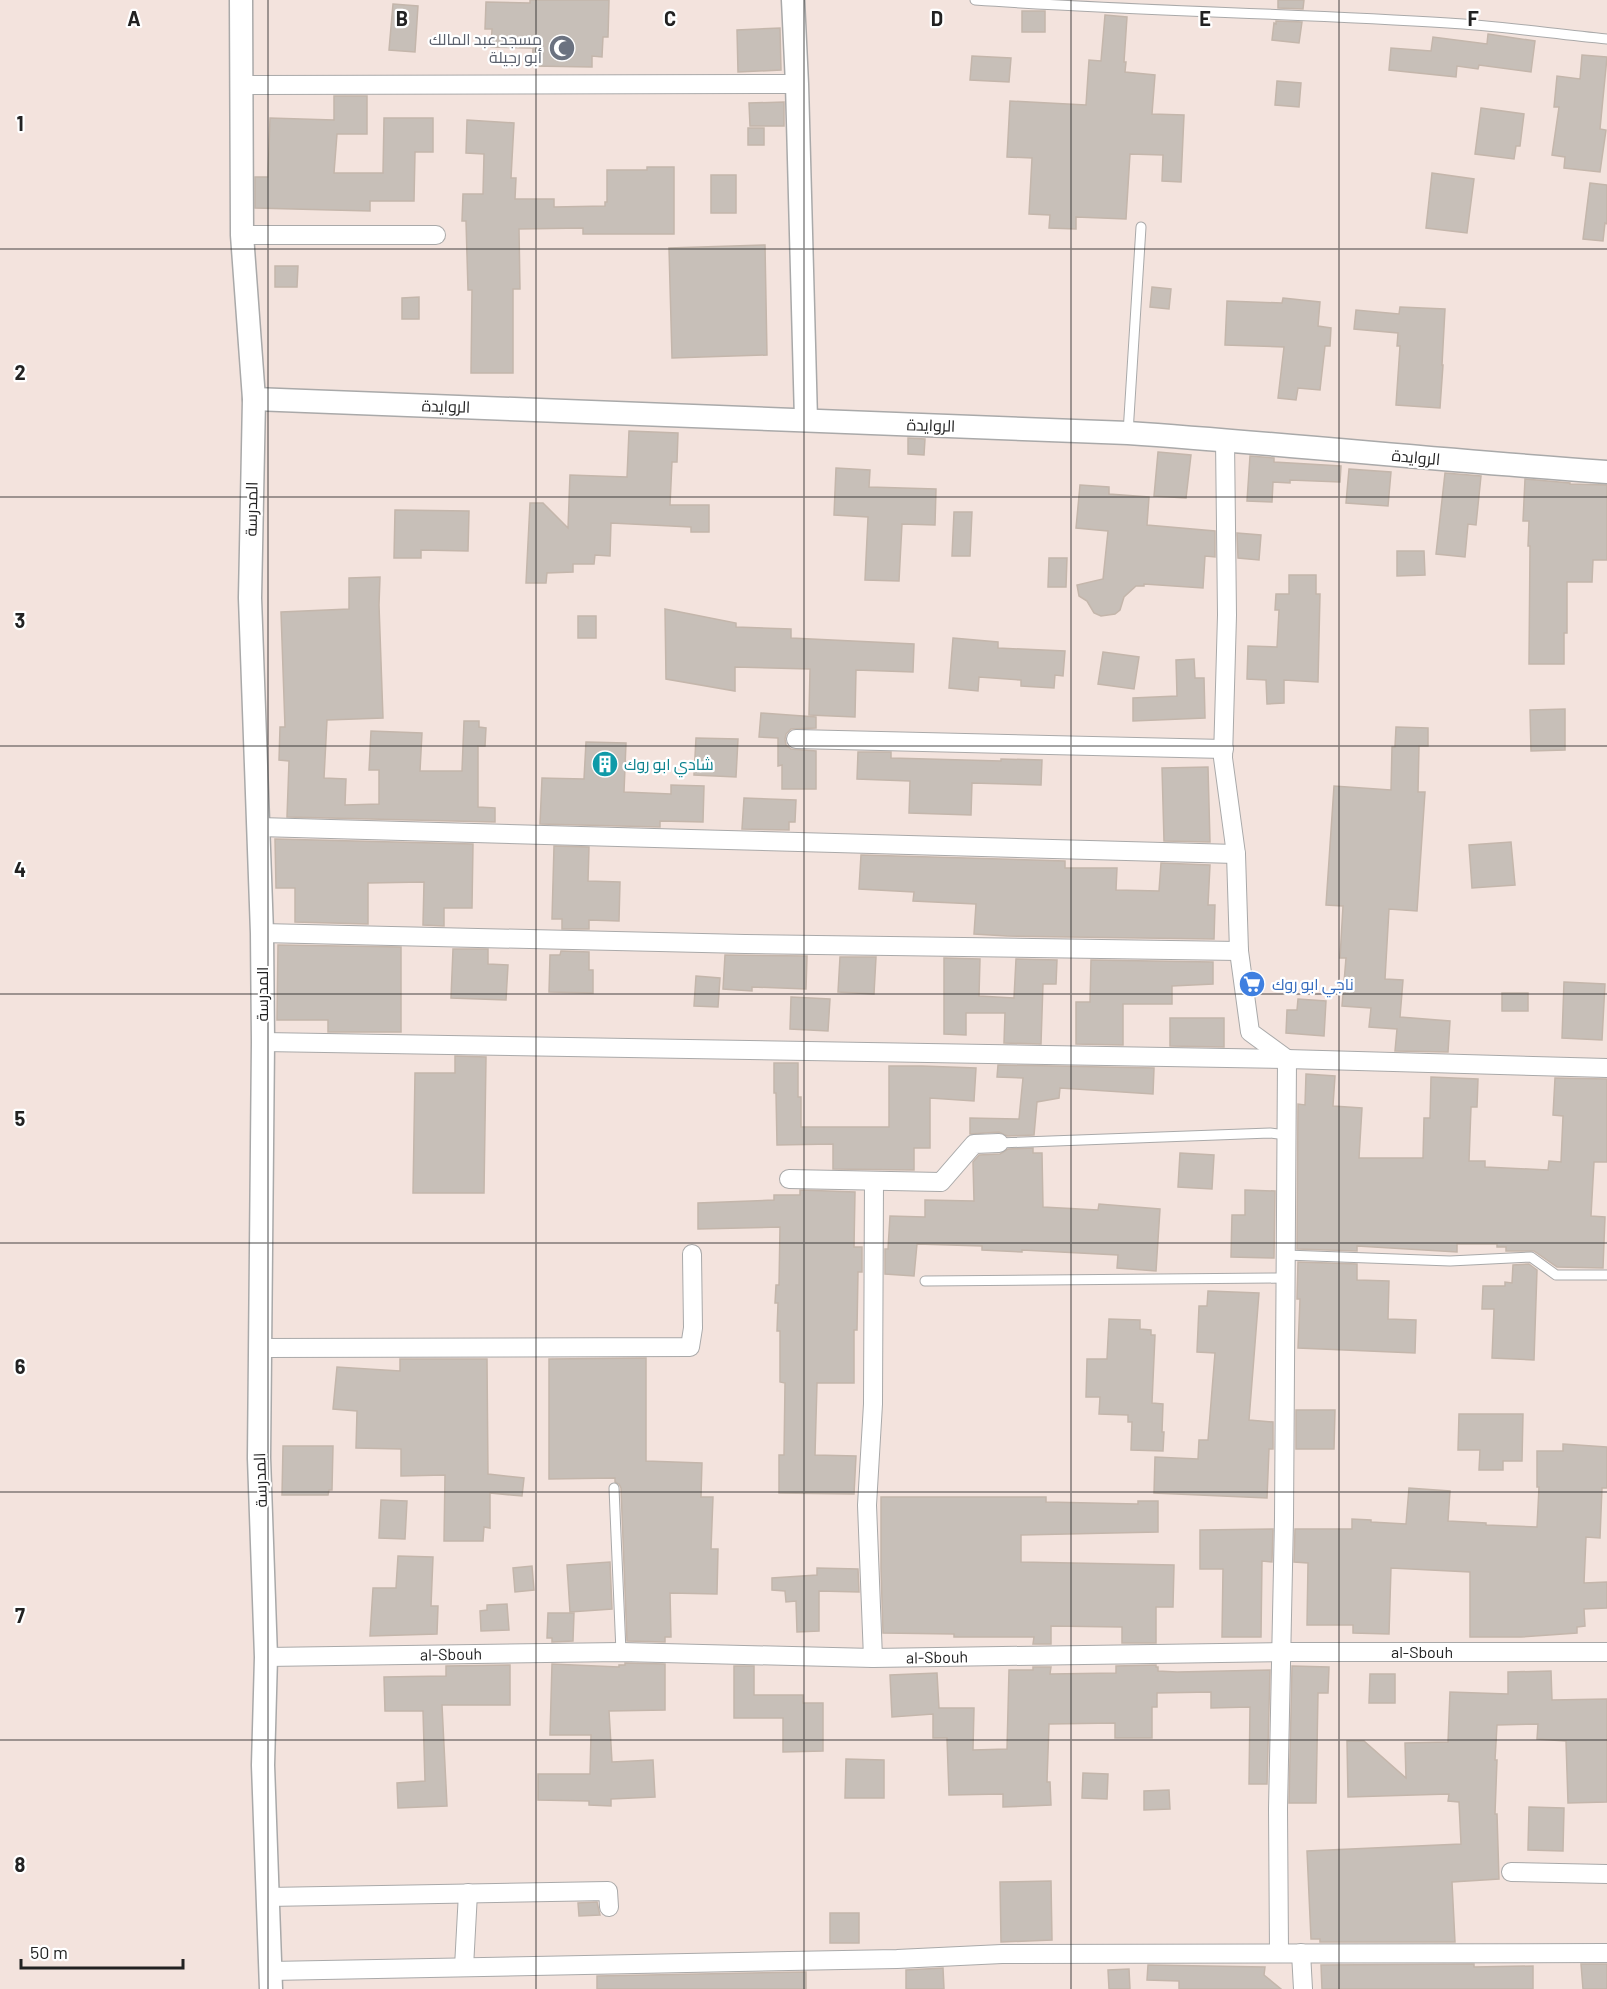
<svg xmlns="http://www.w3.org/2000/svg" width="1607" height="1989" font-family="Barlow,Cairo,sans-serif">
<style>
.military{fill:#f3e3dd}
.building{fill:#c7bfb8;stroke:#c4b6ab;stroke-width:1.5}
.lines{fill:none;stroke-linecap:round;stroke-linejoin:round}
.service-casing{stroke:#a9a9a9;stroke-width:11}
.minor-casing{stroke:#a9a9a9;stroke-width:20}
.tertiary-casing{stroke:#a9a9a9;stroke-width:25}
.service{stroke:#fff;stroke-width:9}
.minor{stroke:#fff;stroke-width:18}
.tertiary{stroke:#fff;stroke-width:22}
.grid{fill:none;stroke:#222;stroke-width:1.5;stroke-opacity:0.55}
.labels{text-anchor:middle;stroke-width:4.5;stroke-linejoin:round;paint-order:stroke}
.worship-label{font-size:16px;fill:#5b616d;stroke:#fff;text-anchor:end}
.street-label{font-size:16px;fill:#222;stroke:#fff}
.culture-label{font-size:16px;fill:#0d838f;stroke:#fff;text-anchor:start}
.shop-label{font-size:16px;fill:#366cbe;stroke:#fff;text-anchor:start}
.grid-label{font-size:20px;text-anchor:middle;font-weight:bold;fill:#222;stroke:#fff;stroke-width:4.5;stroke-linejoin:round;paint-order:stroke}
</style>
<rect width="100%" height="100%" fill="#f2efe9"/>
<rect class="military" x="0" y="0" width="1607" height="1989"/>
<g class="building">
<path d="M530 0H609L608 37H603L602 57 592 56V67L532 66 533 48 491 47 492 29H485L486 2 530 3Z"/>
<path d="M1278 0H1304L1303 9 1278 8Z"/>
<path d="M393 4 418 6 415 52 389 50Z"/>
<rect x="1022" y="11" width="23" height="21"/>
<path d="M1105 15 1127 17 1124 62H1126L1125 72 1155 75 1152 114 1184 115 1181 182 1162 181 1163 155 1130 154 1126 219 1076 217V229L1049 228 1050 215 1029 214 1032 158 1007 157 1010 101 1086 105 1089 60 1101 61Z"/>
<path d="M1276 21 1302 22 1299 43 1272 40 1274 23 1276 24Z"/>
<path d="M780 28 781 70 738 72 737 30Z"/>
<path d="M1488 34 1535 41 1531 72 1479 65 1478 69 1457 66 1456 77 1389 70 1391 48 1431 51 1433 37 1487 44Z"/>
<path d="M1582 55 1607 57 1600 129 1606 130 1600 172 1564 168 1565 157 1552 155 1559 107H1554L1557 76 1580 79Z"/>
<path d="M972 56 1011 58 1009 82 970 80Z"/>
<path d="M1277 81 1301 83 1299 107 1275 105Z"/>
<path d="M334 96H367V134H337L334 173H383L384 118H433V152H415L414 201H370V211L255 208V177H268L270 118 334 120Z"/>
<path d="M784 102V126H750L749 103Z"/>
<path d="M1481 108 1524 114 1520 146H1516L1514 159 1475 154Z"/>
<path d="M467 120 514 123 511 178H516L515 199H554V207L605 206V202H607V170H647V167H674V234H583V228L519 229 520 289H513V373H471L472 290H468L466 221H462L463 194H483L484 154 466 153Z"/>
<rect x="748" y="128" width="16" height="17"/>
<path d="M1432 173 1474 179 1467 233 1426 228Z"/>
<rect x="711" y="175" width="25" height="38"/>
<path d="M1590 183 1607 185V224L1605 223 1603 241 1583 239Z"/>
<path d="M765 245 767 355 672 358 669 248Z"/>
<path d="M275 266H298L297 287H275Z"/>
<path d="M1152 287 1171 289 1169 309 1150 307Z"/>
<path d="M419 297V319H402V298Z"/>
<path d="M1283 298 1320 302 1318 326 1331 328 1330 346H1325L1320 390 1298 388 1296 400 1278 398 1284 347 1225 345 1227 301 1282 303Z"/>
<path d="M1400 307 1445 309 1442 365H1443L1440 408 1396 405 1400 346H1397L1398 333 1354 329 1356 310 1399 314Z"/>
<path d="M629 431 678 433 677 462H672L670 505H709V532H691V527L611 523 610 556 595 555 594 564H573V572L547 573 546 583H526L530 503H543L568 528 570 475 627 477Z"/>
<path d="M908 438 925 439 924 455 908 454Z"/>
<path d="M1158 452 1191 455 1186 498 1154 496Z"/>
<path d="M1250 456 1274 458V462L1341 466 1340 482 1290 480V483L1273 482 1272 502 1247 501Z"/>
<path d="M836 468 870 470 869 487 936 489 935 525 902 524 899 581 865 580 868 517 834 515Z"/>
<path d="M1349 469 1391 472 1388 506 1346 503Z"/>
<path d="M1445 473 1481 476 1476 525 1468 524 1465 557 1436 554Z"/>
<path d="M1525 479 1570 483V484L1607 485V560H1593L1592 582H1567V633H1564V664H1529L1530 546H1528L1529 521H1523Z"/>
<path d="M1080 485 1109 487V494L1149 497 1147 525 1215 531V557L1205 556 1203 588 1144 584V586H1136L1124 597 1120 610 1115 614 1101 616 1094 613 1087 601 1079 596 1077 585 1103 579 1108 531 1076 528Z"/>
<path d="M395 510 469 511 468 551 421 550V558H394Z"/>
<path d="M954 512H972L970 556H952Z"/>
<path d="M1237 533 1261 535 1259 560 1238 558Z"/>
<path d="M1397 551H1424L1425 575 1397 576Z"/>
<path d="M1049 558H1067L1066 587H1048Z"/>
<path d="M1289 575H1316V594H1320L1318 682 1284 680V703L1267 704 1266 680 1247 679 1248 646 1277 647 1279 610H1275L1276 594H1289Z"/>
<path d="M380 577 379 605 383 718 327 720 324 778 346 779 345 805 379 804V770H369L371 731 422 733 420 771H462L464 721H479V727L486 728 485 746H478V807L495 808V822L287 817 289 761 279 760 280 727H285L281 612 349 609V578Z"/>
<path d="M665 609 736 623V627L791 629V638L914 644 913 672 856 670 855 717 809 715 810 669 735 667V691L666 679Z"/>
<rect x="578" y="616" width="18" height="22"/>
<path d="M953 638 998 642V648L1065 651 1063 676 1055 675 1054 688 1021 686V680L979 677 978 691 949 688Z"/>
<path d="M1103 652 1139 657 1134 689 1098 684Z"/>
<path d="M1194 659 1195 678H1204L1205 718 1133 721V698L1177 696 1176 660Z"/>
<path d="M1565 709V750L1531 751 1530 710Z"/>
<path d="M761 713 816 717V728L791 729 786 734 785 739 786 745 791 749 816 751V789H782V765L778 766V738L759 737Z"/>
<path d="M1396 727 1428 728V746H1419L1418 792H1425L1417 911 1389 909 1385 979 1403 980 1400 1017 1450 1021 1448 1052 1395 1051 1397 1029 1369 1027 1371 1008 1342 1006 1346 958H1340L1343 906 1326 905 1334 786 1391 790 1392 747H1395Z"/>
<path d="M696 738 738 739 736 777 694 775Z"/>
<path d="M586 742 626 743 624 792 671 794V785L704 786 703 822 660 821V827L540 824 542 778 584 779Z"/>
<path d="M858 752H891V758L1001 761V759L1042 760 1041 785 972 783 971 815 909 813 910 781 857 779Z"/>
<path d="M1208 767 1210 842 1164 841 1162 768Z"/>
<path d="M744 798 796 800 795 822H789V830L742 829Z"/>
<path d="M275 839 473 844 472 908H444V926L423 925 424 882 368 883V924L295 922V888H276Z"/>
<path d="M1511 842 1515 885 1472 888 1469 845Z"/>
<path d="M554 846 589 847 588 881 620 882 619 921 589 920V929H562V919H552Z"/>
<path d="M861 855 1065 861V868H1117L1116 890 1159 891 1161 863 1210 865 1208 905H1215L1214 939 1007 936 974 934 976 904 913 901 914 892 859 889Z"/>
<path d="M278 945 401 947V1032H328V1020H277Z"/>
<path d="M453 949H488V964L508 965 506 1000 451 998Z"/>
<path d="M561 951 589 952V970H593V993L549 992 550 955H560Z"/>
<path d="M725 955 807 956 806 989 752 987V991L723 989Z"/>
<path d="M840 957H876L874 994 838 992Z"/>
<path d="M944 958 980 959 979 996 1014 998 1016 959 1057 960 1056 984H1043L1041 1044 1004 1043 1005 1013H966V1035L944 1034Z"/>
<path d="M1091 960 1213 962V984L1172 986V1004H1123V1045L1076 1044V1002H1090Z"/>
<path d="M696 976 720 978 718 1007 694 1006Z"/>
<path d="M1564 982 1605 984 1602 1040 1562 1038Z"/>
<rect x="1502" y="993" width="26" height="18"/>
<path d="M791 997 830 999 828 1031 790 1029Z"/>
<path d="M1298 999 1326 1001 1324 1036 1286 1033 1287 1010H1297Z"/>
<path d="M1170 1018H1224V1047L1170 1046Z"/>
<path d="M455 1056 486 1057 484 1193H413L415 1073H455Z"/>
<path d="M774 1063H798V1097H801V1127H889V1066H922L976 1068 974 1101 930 1098V1148H914V1170L833 1169V1144L777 1145 776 1093H774Z"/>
<path d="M998 1065 1154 1068 1153 1094 1060 1088 1059 1098 1037 1102 1034 1135 1007 1136 999 1132 970 1134V1118L1019 1119 1023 1078 997 1077Z"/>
<path d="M1306 1074 1335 1076 1333 1106 1362 1108 1359 1158H1423L1424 1118H1430L1431 1077 1478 1079 1477 1107H1471L1469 1161H1485V1167L1548 1170 1549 1161 1561 1162 1563 1116 1553 1115 1555 1078 1607 1079V1162H1594L1591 1216 1605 1217 1603 1268 1557 1267 1534 1251H1506V1247H1497V1244H1457V1252L1357 1246V1251L1297 1249 1298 1104 1305 1105Z"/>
<path d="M1033 1148V1153H1042L1043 1207 1098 1210 1099 1204 1160 1209 1156 1271 1117 1268 1118 1255 1022 1250V1252L982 1250V1246L917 1244 914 1276 885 1274V1249H888L890 1216 925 1217V1200L974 1201 973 1162 979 1155 1000 1154 1008 1149Z"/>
<path d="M1180 1153 1214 1155 1212 1189 1178 1187Z"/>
<path d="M800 1190 855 1192 854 1247H862V1272H858L857 1330H854V1383H817L815 1455 856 1456 854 1494 779 1493V1455H784L785 1383 780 1382V1331H777L778 1303H775L776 1285H779L780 1227 698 1229V1203L774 1200V1195H800Z"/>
<path d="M1245 1190 1275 1191 1274 1258 1231 1257 1232 1215H1245Z"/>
<path d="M1298 1262 1357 1264V1280L1389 1281 1388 1319 1416 1320 1415 1353 1298 1348 1300 1299H1297Z"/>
<path d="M1529 1264 1537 1270 1534 1360 1492 1358 1494 1309H1482L1483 1286H1505V1282L1512 1283 1513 1265Z"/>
<path d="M1208 1291 1259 1293 1249 1420 1273 1422V1449H1269L1267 1498 1154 1493 1155 1457 1198 1459 1199 1440H1208L1215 1353 1197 1352 1199 1306H1207Z"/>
<path d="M1109 1319 1140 1320V1329L1151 1330V1335H1155L1152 1403 1163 1404 1162 1432H1164L1163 1451 1131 1450 1132 1422H1128V1415L1099 1414 1100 1397H1086L1087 1359H1107Z"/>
<path d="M646 1358V1461L702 1463 701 1497H713L711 1549H718L717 1594 670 1593 671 1637H665V1642L627 1641 621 1488 619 1484 615 1482V1478L549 1479V1359Z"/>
<path d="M400 1359H487L488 1474 524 1478 522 1496 490 1493V1528L484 1527 483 1541H444L445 1475 401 1476V1449L356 1448 357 1411 333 1409 337 1367 400 1371Z"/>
<path d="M1296 1410H1335L1334 1449H1296Z"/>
<path d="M1459 1414H1523L1522 1461H1503V1470H1479L1480 1450H1458Z"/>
<path d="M1563 1444 1607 1447V1488H1602L1600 1538 1586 1537 1584 1583 1607 1582V1608L1584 1609 1585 1626 1577 1627V1633L1521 1637H1470V1572L1391 1568 1389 1634 1353 1633V1625H1307L1308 1563 1294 1562 1295 1529H1352V1519L1371 1520V1522L1406 1524 1409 1488 1450 1491 1448 1521 1486 1523V1525L1537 1527 1539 1487H1537V1451H1563Z"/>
<path d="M283 1446H333L332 1490H329L328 1495H282Z"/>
<path d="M881 1497H1046V1502L1138 1504V1501H1158V1532L1021 1535V1562L1174 1565 1173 1607H1156V1643H1122V1627L1051 1626V1644H1033L1034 1637H954V1634L883 1633 881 1569Z"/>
<path d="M381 1500 407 1501 405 1539 379 1538Z"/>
<path d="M1273 1529 1272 1562 1262 1561 1261 1637H1222L1223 1569H1200V1530Z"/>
<path d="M398 1556 433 1557 431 1606H438L437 1634 370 1636 373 1588H396Z"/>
<path d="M610 1562 612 1609 570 1612 567 1565Z"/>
<path d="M532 1566 534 1590 515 1592 513 1568Z"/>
<path d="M817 1568 858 1569 859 1592 819 1591V1631L797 1632 796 1601 786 1602 785 1591 772 1590V1578L817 1575Z"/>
<path d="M507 1604 509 1630 481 1631 480 1611 487 1610V1605Z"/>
<path d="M548 1613H574L573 1641 552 1642V1638H547Z"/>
<path d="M625 1663 665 1664V1710L609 1711 612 1762 653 1760 655 1797 611 1799V1806L589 1805V1801L538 1800V1774H590L591 1735H550L552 1664 619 1667V1665H625Z"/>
<path d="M510 1665V1705H442L447 1806 398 1808 397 1783 425 1781 423 1711H385L384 1677 446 1676V1666Z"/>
<path d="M1156 1665V1667H1158V1671L1177 1672 1270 1670 1267 1784H1249L1250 1707 1211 1708V1692L1157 1693V1707H1152V1738H1115V1723L1049 1724 1047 1782H1050L1051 1805 1003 1807V1794L949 1795 947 1738H933V1714L892 1717 890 1675 937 1673 939 1708H974L973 1750 1007 1749 1009 1670H1033V1667H1051L1050 1674 1116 1673V1666Z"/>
<path d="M734 1666H754V1695H803V1703H823V1751L783 1752V1718H734Z"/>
<path d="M1292 1666 1329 1667 1328 1693H1318L1316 1803H1289Z"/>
<path d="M1551 1671 1552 1700 1607 1699V1802L1568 1803 1566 1741 1537 1739 1538 1724 1497 1725 1495 1760H1497L1495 1814H1497L1499 1879 1452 1882 1455 1942H1320V1939H1311L1307 1851 1461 1844 1459 1802 1448 1801 1449 1794 1348 1797 1347 1741H1364L1406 1778 1405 1743 1448 1742 1450 1692 1508 1694V1672Z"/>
<path d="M1370 1674H1395V1703H1369Z"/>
<path d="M846 1759 884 1760V1798H845Z"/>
<path d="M1083 1773 1108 1774 1107 1799 1082 1798Z"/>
<path d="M1169 1790 1170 1809 1144 1810V1791Z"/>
<path d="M1529 1807 1564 1808 1563 1851 1528 1850Z"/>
<path d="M1051 1881 1052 1940 1001 1942 1000 1882Z"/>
<path d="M597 1902 600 1915 579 1916 578 1903Z"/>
<rect x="830" y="1913" width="29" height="30"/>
<path d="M1474 1964V1967L1533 1966V1989H1322L1321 1965Z"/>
<path d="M1581 1964H1607V1989H1583Z"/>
<path d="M1148 1965 1265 1967 1264 1975 1281 1989H1179V1981L1147 1980Z"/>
<path d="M943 1968 944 1989H906V1970Z"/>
<path d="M1129 1969 1130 1989H1109L1108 1970Z"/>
<path d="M806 1972V1989H597V1976Z"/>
</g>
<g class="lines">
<defs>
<g id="service">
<path d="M975 0C1132 11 1291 13 1448 23 1501 26 1554 34 1607 39"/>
<path d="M1128 433 1141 227"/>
<path d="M999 1143 1270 1133 1286 1135"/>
<path d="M1286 1255 1450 1261 1531 1257 1556 1275H1607"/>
<path d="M925 1281 1285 1278"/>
<path d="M614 1488 621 1652"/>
</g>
<g id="minor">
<path d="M240 85 797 84"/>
<path d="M242 235H436"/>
<path d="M1225 439 1227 615 1223 758 1236 854 1239 951 1250 1032 1287 1059 1284 1519 1278 1809 1279 1953"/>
<path d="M796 739 1224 749"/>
<path d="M259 827 1236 854"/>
<path d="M262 933 745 944 1239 951"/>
<path d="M263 1042 1287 1059 1607 1068"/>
<path d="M789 1179 941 1182 974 1144 999 1143"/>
<path d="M259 1348 690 1347 693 1328 692 1254"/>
<path d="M266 1657 621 1652 873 1658 1281 1652H1607"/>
<path d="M873 1658 867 1505 873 1404 874 1181"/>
<path d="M1511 1872 1607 1874"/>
<path d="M267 1897 608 1891 609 1907"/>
<path d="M1301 1953 1303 1989"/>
<path d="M464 1967 468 1893"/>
<path d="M270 1971 897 1959 1002 1954 1607 1953"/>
</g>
<g id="tertiary">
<path d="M241 0 242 235 254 399 250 598 262 933 263 1042 259 1458 266 1657 263 1765 271 1989"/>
<path d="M793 0 797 84 806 420"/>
<path d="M254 399 1128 433C1288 444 1447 461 1607 472"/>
</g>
</defs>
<use href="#service" class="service-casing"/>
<use href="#minor" class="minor-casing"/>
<use href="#tertiary" class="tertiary-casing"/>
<use href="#service" class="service"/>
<use href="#minor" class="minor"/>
<use href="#tertiary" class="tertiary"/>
</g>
<path class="grid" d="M268 0V1989M536 0V1989M804 0V1989M1071 0V1989M1339 0V1989M0 249H1607M0 497H1607M0 746H1607M0 994H1607M0 1243H1607M0 1492H1607M0 1740H1607"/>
<defs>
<symbol id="mosque-disc" viewBox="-11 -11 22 22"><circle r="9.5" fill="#6b7280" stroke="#fff"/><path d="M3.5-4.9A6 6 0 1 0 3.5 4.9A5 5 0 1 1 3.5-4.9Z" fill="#fff"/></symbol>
<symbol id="building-disc" viewBox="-11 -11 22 22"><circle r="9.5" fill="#0f9aa8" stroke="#fff"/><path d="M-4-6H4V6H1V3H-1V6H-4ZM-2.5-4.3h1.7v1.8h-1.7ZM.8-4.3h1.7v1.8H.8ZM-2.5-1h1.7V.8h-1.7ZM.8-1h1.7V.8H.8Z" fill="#fff"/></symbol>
<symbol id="supermarket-disc" viewBox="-11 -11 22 22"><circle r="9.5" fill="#3f7fe0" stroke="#fff"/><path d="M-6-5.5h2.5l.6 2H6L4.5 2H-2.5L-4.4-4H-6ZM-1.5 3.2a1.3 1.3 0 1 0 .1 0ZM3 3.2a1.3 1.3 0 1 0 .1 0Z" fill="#fff"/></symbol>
</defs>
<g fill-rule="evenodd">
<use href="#mosque-disc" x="547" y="33" width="30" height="30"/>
<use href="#building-disc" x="590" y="749" width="30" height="30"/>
<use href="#supermarket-disc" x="1237" y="969" width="30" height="30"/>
</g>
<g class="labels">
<g class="worship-label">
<text x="542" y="45">مسجد عبد المالك<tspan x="542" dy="18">أبو رجيلة</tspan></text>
</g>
<g class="street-label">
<text transform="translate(446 406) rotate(2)" y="6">الروايدة</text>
<text transform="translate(931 425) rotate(2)" y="6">الروايدة</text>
<text transform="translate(1416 457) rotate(5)" y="6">الروايدة</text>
<text transform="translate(251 509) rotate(-89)" y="6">المدرسة</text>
<text transform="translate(262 994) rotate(-90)" y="6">المدرسة</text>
<text transform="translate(260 1480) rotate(-92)" y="6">المدرسة</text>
<text x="1422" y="1658">al-Sbouh</text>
<text transform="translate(451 1654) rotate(-1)" y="6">al-Sbouh</text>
<text transform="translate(937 1657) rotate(-1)" y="6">al-Sbouh</text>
</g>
<g class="culture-label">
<text x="624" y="770">شادي ابو روك</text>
</g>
<g class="shop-label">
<text x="1272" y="990">ناجي ابو روك</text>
</g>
</g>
<g class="grid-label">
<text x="134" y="26">A</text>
<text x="402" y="26">B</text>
<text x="670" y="26">C</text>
<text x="937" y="26">D</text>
<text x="1205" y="26">E</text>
<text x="1473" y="26">F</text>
<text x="20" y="131">1</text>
<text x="20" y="380">2</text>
<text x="20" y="628">3</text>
<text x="20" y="877">4</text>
<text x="20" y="1126">5</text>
<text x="20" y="1374">6</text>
<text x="20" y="1623">7</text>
<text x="20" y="1872">8</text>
</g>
<path d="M21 1959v9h162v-9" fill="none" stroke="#222222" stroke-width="3"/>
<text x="30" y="1959" font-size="18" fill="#222222" stroke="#ffffff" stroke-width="4.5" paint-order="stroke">50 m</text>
</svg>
